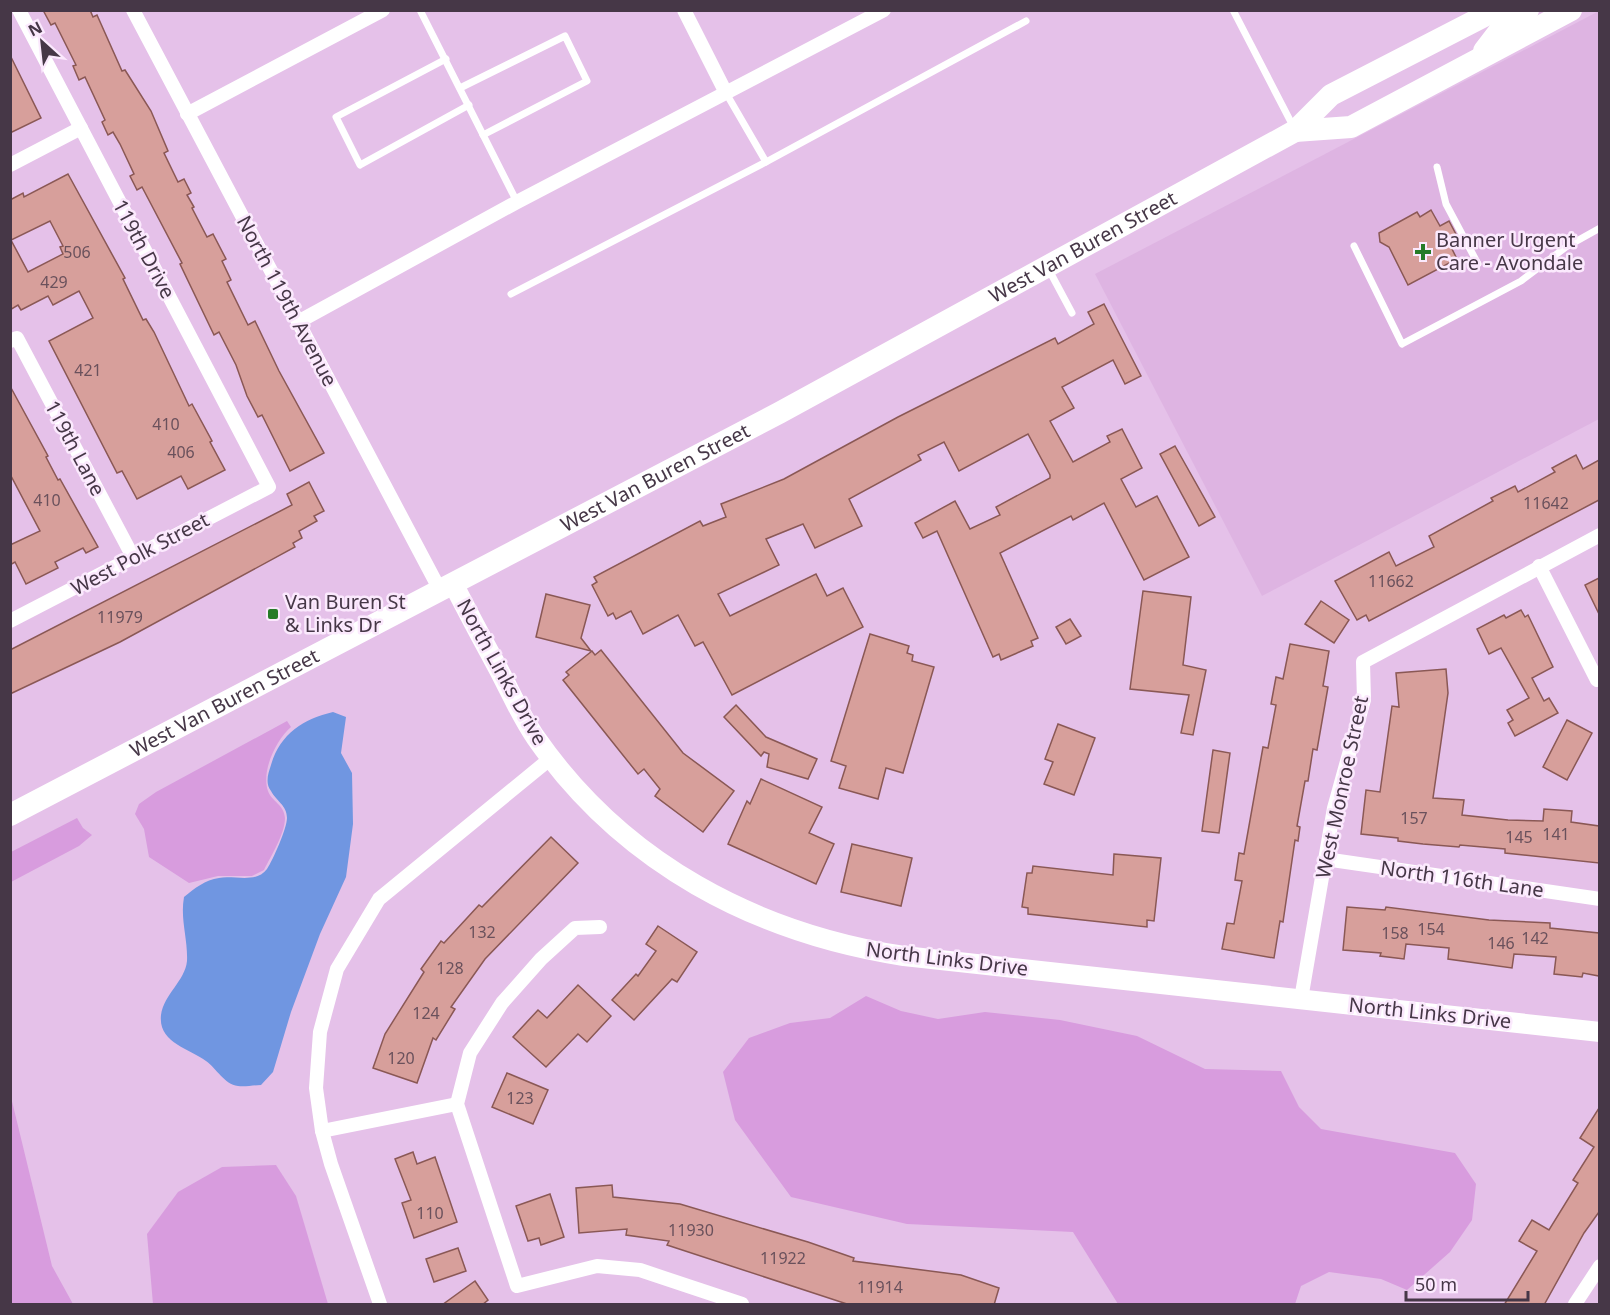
<svg xmlns="http://www.w3.org/2000/svg" width="1610" height="1315" font-family="'Noto Sans',sans-serif">
<style>
.built{fill:#deb4e2}
.green{fill:#d89cde}
.water{fill:#7096e1}
.building{fill:#d79f9b;stroke:#8a5855;stroke-width:1.5;fill-rule:evenodd}
.lines{fill:none;stroke-linecap:round;stroke-linejoin:round}
.lane{stroke:#fff;stroke-width:7}
.street{stroke:#fff;stroke-width:14}
.secondary{stroke:#fff;stroke-width:20}
.primary{stroke:#fff;stroke-width:22}
.poi-dot{fill:#267b27;stroke:#fbe9fd;stroke-width:2}
.labels{text-anchor:middle;stroke-width:5;stroke-linejoin:round;paint-order:stroke}
.number-label{font-size:16px;fill:#6a515c}
.poi-label{font-size:20px;fill:#463747;stroke:#fbe9fd;text-anchor:start}
.street-label{font-size:20px;fill:#463747;stroke:#fbe9fd}
</style>
<rect width="100%" height="100%" fill="#e5c1e9"/>
<path class="built" d="M1599 11V419L1262 596 1095 274Z"/>
<g class="green">
<path d="M287 721 291 727C276 740 261 771 268 791 272 802 284 804 285 818 285 834 271 856 264 870L252 876H218L189 883 149 857 144 829 135 814 139 804 156 792Z"/>
<path d="M77 818 83 828 92 835 79 846 11 882V852Z"/>
<path d="M866 996 901 1011 938 1019 985 1012 1060 1020 1137 1036 1205 1069 1281 1071 1299 1107 1321 1129 1455 1153 1476 1184 1472 1220 1450 1252 1407 1290 1381 1279 1329 1272 1301 1286 1295 1304H1118L1073 1232 907 1224 791 1197 735 1120 723 1072 749 1038 790 1023 830 1018Z"/>
<path d="M10 1093 52 1266 73 1304H11Z"/>
<path d="M276 1165 296 1196 328 1304H153L147 1234 178 1192 222 1167Z"/>
</g>
<path class="water" d="M333 712 346 717 341 753 352 773 353 824 346 877 320 934 291 1012 273 1072 261 1085C254 1085 245 1087 238 1086 224 1084 217 1069 206 1061 189 1048 158 1043 161 1015 164 994 185 981 187 961 188 939 180 919 184 897 195 888 205 880 219 878 234 875 256 884 267 869 273 860 287 828 287 818 287 805 276 801 271 791 265 783 268 774 271 765 280 734 303 719 333 712Z"/>
<g class="building">
<path d="M43 10H90L93 17 97 15 122 71 125 70 151 111 168 151 164 153 178 182 184 179 191 193 187 195 194 207 192 208 207 237 213 234 226 259 222 261 231 280 227 282 248 325 255 321 279 371 324 453 290 471 262 415 258 417 247 396 236 365 219 332 214 335 180 264 182 263 142 187 137 190 130 176 134 174 120 144 113 132 108 135 102 122 105 120 85 77 79 80 73 66 76 65 55 23 51 25Z"/>
<path d="M10 55 41 118 10 133Z"/>
<path d="M68 174 125 278 123 279 143 320 146 319 154 332 189 406 192 404 212 441 210 442 225 470 188 489 181 476 137 499 122 471 117 473 49 341 93 318 79 291 53 305 48 296 21 310 18 305 10 310V200L23 193 24 197ZM50 221 63 246 60 247 63 254 28 272 11 240Z"/>
<path d="M1431 210 1440 226 1449 221 1458 238 1449 243 1457 259 1408 285 1389 247 1380 242 1379 233 1417 212 1420 217Z"/>
<path d="M1104 304 1141 376 1125 384 1113 360 1062 387 1074 408 1050 421 1073 462 1110 442 1107 436 1122 429 1142 468 1121 479 1136 507 1157 496 1189 557 1144 580 1104 503 1073 520 1071 516 1000 553 1038 638 1031 641 1033 646 1001 660 999 654 993 657 937 531 923 538 915 523 955 501 970 529 1000 515 996 507 1050 478V475L1028 434 959 471 944 442 918 455 921 460 849 499 862 526 815 548 803 524 766 539 779 565 718 594 730 616 816 574 827 596 843 588 863 627 732 695 703 642 695 646 678 615 643 634 631 611 616 619 613 613 608 616 592 585 597 582 594 577 700 521 703 526 726 517 721 504 784 479 898 417 1055 338 1058 344 1094 324 1088 312Z"/>
<path d="M10 386 48 456 46 457 58 480 60 479 98 547 86 553 83 548 55 562 58 568 26 584 15 562 10 565V545L40 531 10 474Z"/>
<path d="M1175 446 1215 517 1199 526 1160 454Z"/>
<path d="M1576 455 1583 469 1599 460V500L1369 621 1366 615 1357 620 1335 581 1389 552 1396 566 1434 547 1429 536 1493 501 1491 498 1515 486 1518 492 1555 472 1552 468Z"/>
<path d="M309 482 324 511 314 516 317 521 299 531 302 538 293 543 295 547 120 642 10 694V650L292 505 287 494Z"/>
<path d="M1599 578V614L1585 585Z"/>
<path d="M1143 591 1191 597 1183 665 1206 670 1193 735 1181 733 1189 695 1130 689Z"/>
<path d="M546 594 590 605 581 638 591 651 536 637Z"/>
<path d="M1321 601 1349 620 1334 643 1305 624Z"/>
<path d="M1521 610 1525 617 1528 615 1553 667 1532 678 1544 701 1549 698 1558 713 1515 736 1508 723 1513 720 1507 710 1529 698 1501 648 1489 654 1477 629 1504 615 1506 618Z"/>
<path d="M1070 619 1081 636 1066 644 1056 627Z"/>
<path d="M870 634 909 646 907 653 913 655 912 661 934 667 903 773 886 768 878 799 839 788 846 766 831 761Z"/>
<path d="M1290 644 1329 651 1323 686 1328 687 1317 750 1313 749 1308 781H1305L1297 826 1300 827 1298 841 1295 840 1283 922 1280 921 1274 958 1222 949 1227 923 1234 924 1242 881 1235 880 1239 853 1244 854 1263 747 1268 748 1276 705 1271 704 1276 677 1283 679Z"/>
<path d="M601 650 683 753 734 791 703 832 655 796 660 789 644 769 638 774 563 680 569 675 566 672 592 651 595 655Z"/>
<path d="M1446 669 1448 693 1433 798 1464 800 1462 815 1508 820 1543 821 1544 809 1572 811 1571 822 1599 826V863L1505 853V849L1460 845 1459 847 1423 844 1398 841V838L1361 834 1366 790 1380 792 1392 706 1399 707 1396 673Z"/>
<path d="M736 705 766 737 817 759 808 779 767 767 769 754 764 752 761 756 724 717Z"/>
<path d="M1567 720 1592 733 1567 780 1543 767Z"/>
<path d="M1058 724 1095 738 1074 795 1044 784 1053 762 1045 759Z"/>
<path d="M1213 750 1230 753 1219 833 1202 831Z"/>
<path d="M761 779 822 807 809 833 834 844 816 884 728 844 747 801 750 804Z"/>
<path d="M551 837 578 863 485 959 451 1007 455 1009 436 1040 433 1038 417 1083 373 1068 385 1034 424 972 421 969 441 941 444 943 479 905 482 907Z"/>
<path d="M852 844 912 858 901 906 841 892Z"/>
<path d="M1114 854 1161 858 1154 921 1147 920V927L1028 914V908L1022 907 1027 873H1032L1033 866 1113 875Z"/>
<path d="M1347 907 1385 910 1386 907 1489 920 1550 923V928L1599 933V976L1583 973 1582 977 1554 974 1556 957 1514 954 1512 968 1448 959 1449 948 1406 944 1404 959 1380 956 1381 953 1343 950Z"/>
<path d="M658 926 697 952 677 982 672 979 634 1020 612 1000 636 974 638 976 656 951 646 944Z"/>
<path d="M578 985 611 1016 587 1042 578 1034 546 1067 513 1037 538 1010 547 1018Z"/>
<path d="M507 1073 548 1090 533 1124 492 1107Z"/>
<path d="M1599 1108V1212L1584 1233 1544 1305H1504L1537 1251 1519 1241 1532 1220 1549 1230 1578 1183 1573 1180 1594 1147 1580 1138Z"/>
<path d="M413 1152 417 1164 435 1157 457 1222 414 1238 402 1203 411 1200 395 1159Z"/>
<path d="M612 1185 613 1197 680 1204 808 1242 854 1258 853 1261 961 1275 999 1288 994 1305H850L667 1245 669 1241 626 1235 627 1229 579 1233 576 1188Z"/>
<path d="M550 1194 564 1237 541 1245 539 1238 528 1241 516 1206Z"/>
<path d="M458 1248 466 1271 434 1282 426 1259Z"/>
<path d="M475 1281 488 1300 482 1305H442Z"/>
</g>
<g class="lines">
<g class="lane">
<path d="M420 10 517 202"/>
<path d="M1233 10 1293 126"/>
<path d="M446 59 336 117 360 165 469 105"/>
<path d="M460 88 565 36 587 81 483 135"/>
<path d="M726 93 766 162 1026 21"/>
<path d="M1437 167 1446 204 1478 264"/>
<path d="M1354 246 1402 344 1521 281 1566 247 1600 228"/>
<path d="M1049 270 1072 313"/>
<path d="M511 294 766 162"/>
</g>
<g class="street">
<path d="M133 10 441 592"/>
<path d="M684 10 726 93"/>
<path d="M187 114 383 10"/>
<path d="M10 165 81 128"/>
<path d="M298 322 517 202 884 10"/>
<path d="M10 341 17 338 133 557"/>
<path d="M1539 566 1597 680"/>
<path d="M10 621 269 487 19 10"/>
<path d="M1325 859 1600 899"/>
<path d="M600 927 575 928 541 959 502 1003 470 1053 457 1104 517 1286 597 1266 640 1270 742 1304"/>
<path d="M1301 999 1334 808 1364 700 1363 662 1600 535"/>
<path d="M322 1131 457 1104"/>
<path d="M380 1304 331 1164 322 1131 316 1088 320 1032 337 969 379 899 551 758"/>
<path d="M1575 1304 1600 1266"/>
</g>
<path class="secondary" d="M454 585C469 615 485 644 501 674 512 695 522 718 536 738 623 863 755 933 904 956L1600 1032"/>
<g class="primary">
<path d="M1484 51 1507 21 1528 10"/>
<path d="M1295 131 1351 127 1571 10"/>
<path id="s1" d="M10 815 779 413 1295 131 1331 95 1496 10"/>
</g>
</g>
<g class="poi-dot">
<path d="M1420 243h6v6h6v6h-6v6h-6v-6h-6v-6h6z"/>
<rect x="267" y="608" width="12" height="12" rx="3"/>
</g>
<g class="labels">
<g class="number-label">
<text x="77" y="258">506</text>
<text x="54" y="288">429</text>
<text x="88" y="376">421</text>
<text x="166" y="430">410</text>
<text x="181" y="458">406</text>
<text x="47" y="506">410</text>
<text x="1546" y="509">11642</text>
<text x="1391" y="587">11662</text>
<text x="120" y="623">11979</text>
<text x="1414" y="824">157</text>
<text x="1556" y="840">141</text>
<text x="1519" y="843">145</text>
<text x="1431" y="935">154</text>
<text x="482" y="938">132</text>
<text x="1395" y="939">158</text>
<text x="1535" y="944">142</text>
<text x="1501" y="949">146</text>
<text x="450" y="974">128</text>
<text x="426" y="1019">124</text>
<text x="401" y="1064">120</text>
<text x="520" y="1104">123</text>
<text x="430" y="1219">110</text>
<text x="691" y="1236">11930</text>
<text x="783" y="1264">11922</text>
<text x="880" y="1293">11914</text>
</g>
<g class="poi-label">
<text x="1436" y="247">Banner Urgent<tspan x="1436" dy="23">Care - Avondale</tspan></text>
<text x="285" y="609">Van Buren St<tspan x="285" dy="23">&amp; Links Dr</tspan></text>
</g>
<g class="street-label">
<text dy="7" stroke="none"><textPath href="#s1" startOffset="1214">West Van Buren Street</textPath></text>
<text transform="translate(144 249) rotate(62)" y="7">119th Drive</text>
<text transform="translate(287 301) rotate(62)" y="7">North 119th Avenue</text>
<text transform="translate(75 448) rotate(62)" y="7">119th Lane</text>
<text dy="7" stroke="none"><textPath href="#s1" startOffset="728">West Van Buren Street</textPath></text>
<text transform="translate(140 554) rotate(-28)" y="7">West Polk Street</text>
<text transform="translate(502 672) rotate(61)" y="7">North Links Drive</text>
<text dy="7" stroke="none"><textPath href="#s1" startOffset="242">West Van Buren Street</textPath></text>
<text transform="translate(1342 787) rotate(-78)" y="7">West Monroe Street</text>
<text transform="translate(1462 879) rotate(8)" y="7">North 116th Lane</text>
<text transform="translate(947 959) rotate(7)" y="7">North Links Drive</text>
<text transform="translate(1430 1013) rotate(6)" y="7">North Links Drive</text>
</g>
</g>
<rect width="1610" height="1315" fill="none" stroke="#463747" stroke-width="24"/>
<g transform="translate(42 42) rotate(333)" stroke="#fbe9fd" stroke-width="4.5" paint-order="stroke">
<path d="M0-4.5L10 22L0 15L-10 22Z" fill="#463747"/>
<text y="-9" font-size="16" font-weight="bold" text-anchor="middle" fill="#463747">N</text>
</g>
<path d="M1406 1291v9h122v-9" fill="none" stroke="#463747" stroke-width="3"/>
<text x="1415" y="1291" font-size="18" fill="#463747" stroke="#fbe9fd" stroke-width="4.5" paint-order="stroke">50 m</text>
</svg>
